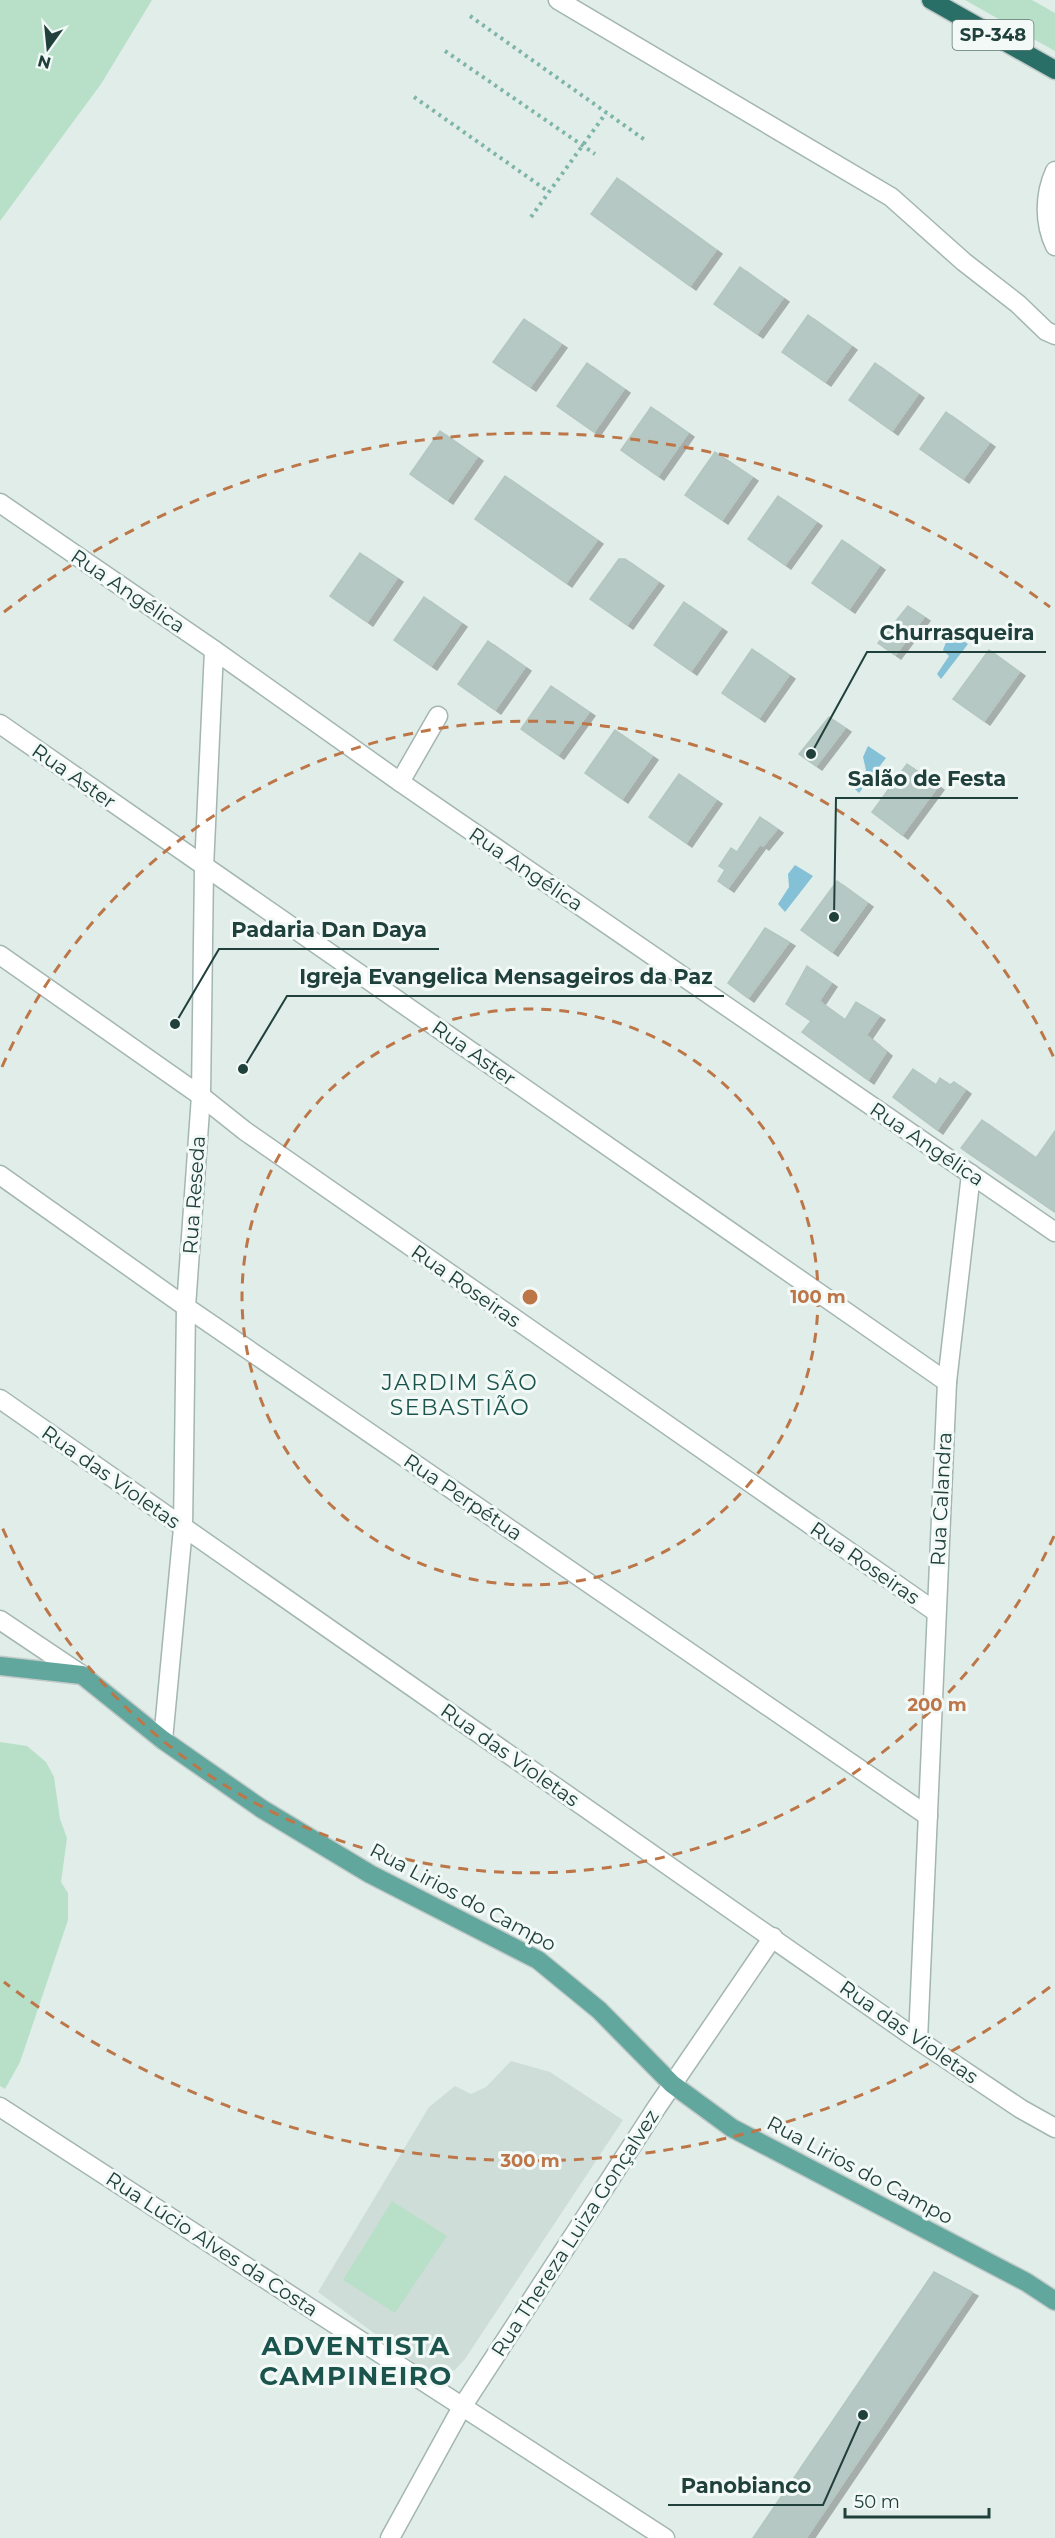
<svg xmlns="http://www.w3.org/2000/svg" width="1055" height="2538" font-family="Montserrat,sans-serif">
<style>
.built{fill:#cfddd8}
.green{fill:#b8e0c8}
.water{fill:#84c1d7}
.building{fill:#b6c8c3;stroke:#b3c7c1;stroke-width:1.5;filter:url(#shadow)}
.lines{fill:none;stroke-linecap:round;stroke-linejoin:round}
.minor-casing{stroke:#a3b6b1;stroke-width:21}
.major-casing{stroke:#c1cac8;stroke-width:21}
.highway-casing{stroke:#c1cac8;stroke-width:21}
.path{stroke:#7fb4a9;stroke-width:4;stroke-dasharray:3 4.5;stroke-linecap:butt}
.minor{stroke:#fff;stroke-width:18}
.major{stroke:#62a79d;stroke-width:18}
.highway{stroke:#296f68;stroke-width:18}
.ring{fill:none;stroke:#bc7648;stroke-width:3;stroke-dasharray:10 8}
.labels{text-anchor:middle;stroke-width:6;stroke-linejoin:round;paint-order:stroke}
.shield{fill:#f2f9f7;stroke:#5f7873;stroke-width:1.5}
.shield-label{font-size:18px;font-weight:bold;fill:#20403b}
.street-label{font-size:20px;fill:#20403b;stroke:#f2f9f7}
.quarter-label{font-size:22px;letter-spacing:1.5px;fill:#1a544c;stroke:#f2f9f7}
.district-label{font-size:26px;font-weight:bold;letter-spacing:1.5px;fill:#1a544c;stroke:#f2f9f7}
.centre{fill:#bc7648;stroke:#f2f9f7;stroke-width:3}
.ring-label{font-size:18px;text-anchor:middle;font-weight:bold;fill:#bc7648;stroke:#f2f9f7;stroke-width:6;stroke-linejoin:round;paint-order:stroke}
.leader{fill:none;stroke:#20403b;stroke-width:2}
.callout-dot{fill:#20403b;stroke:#f2f9f7;stroke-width:2}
.callout-label{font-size:21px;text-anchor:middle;font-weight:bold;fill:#20403b;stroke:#f2f9f7;stroke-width:6;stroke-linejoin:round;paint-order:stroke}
</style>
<defs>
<filter id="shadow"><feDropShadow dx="6" dy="4" stdDeviation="0" flood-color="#0004"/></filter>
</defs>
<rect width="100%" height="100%" fill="#e1ede9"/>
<path class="built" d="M511 2061 550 2072 623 2120 465 2359 455 2370 431 2375 318 2292 429 2107 455 2086 471 2094 486 2087Z"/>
<g class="green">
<path d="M0 0H152L101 84 0 221Z"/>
<path d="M965 0H1032L1055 13V51Z"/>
<path d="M0 1742 27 1746 46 1762 54 1777 60 1819 67 1838 61 1882 68 1893V1920L20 2062 5 2089 0 2086Z"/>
<path d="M392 2201 447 2236 395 2313 343 2280Z"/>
</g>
<g class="water">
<path d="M950 632 968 644 941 679 937 674 949 656 943 650Z"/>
<path d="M868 746 886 758 859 793 854 788 866 770 863 757Z"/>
<path d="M795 865 813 876 785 912 778 904 789 887 788 874Z"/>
</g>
<g class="building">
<path d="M617 178 716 250 690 286 591 214Z"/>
<path d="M740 267 783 298 757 334 714 304Z"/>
<path d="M808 315 851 346 825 382 782 352Z"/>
<path d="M524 319 561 344 530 387 493 362Z"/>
<path d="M587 363 624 389 594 432 557 406Z"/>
<path d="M875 363 918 394 892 431 849 400Z"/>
<path d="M651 407 688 433 658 476 621 450Z"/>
<path d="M946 412 989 443 963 479 920 449Z"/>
<path d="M440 431 477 457 447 500 410 474Z"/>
<path d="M715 452 752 477 722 520 685 495Z"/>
<path d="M505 476 597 540 566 583 475 519Z"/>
<path d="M778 496 816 522 785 565 748 539Z"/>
<path d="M842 540 879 566 849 609 812 583Z"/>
<path d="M360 553 397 578 367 622 330 596Z"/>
<path d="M619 559H625L658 582 627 625 590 599Z"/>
<path d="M424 597 461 623 431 666 394 640Z"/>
<path d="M684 602 721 628 691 671 654 645Z"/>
<path d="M908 606 924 617 895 655 878 643Z"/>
<path d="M488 641 525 667 495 710 458 684Z"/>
<path d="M752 649 789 675 759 718 722 693Z"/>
<path d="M989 650 1019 672 984 721 953 699Z"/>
<path d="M551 686 589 712 558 755 521 729Z"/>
<path d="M829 717 845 728 816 766 799 754Z"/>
<path d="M615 730 652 756 622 799 585 773Z"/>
<path d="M907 764 938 786 902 835 872 812Z"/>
<path d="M679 774 716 800 686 843 649 817Z"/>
<path d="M760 817 777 829 763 846 760 844 728 888 718 881 725 870 719 866 731 848 737 852Z"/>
<path d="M837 881 867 903 832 952 801 930Z"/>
<path d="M765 928 789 942 748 998 728 983Z"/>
<path d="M807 966 831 983 819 1001 845 1020 856 1002 879 1016 866 1035 886 1052 868 1080 802 1032 811 1021 786 1004Z"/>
<path d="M913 1069 936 1085 940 1078 950 1085 954 1082 965 1090 937 1130 893 1097Z"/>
<path d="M982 1120 1036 1158 1055 1131V1212L961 1148Z"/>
<path d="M934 2272 972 2292 806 2538H753Z"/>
</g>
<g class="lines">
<defs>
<g id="minor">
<path d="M558 0 891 197 964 262 1018 304 1046 331 1055 335"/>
<path d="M1055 171C1044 195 1044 223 1055 246"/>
<path d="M0 503 214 650 400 782 1055 1232"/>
<path d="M0 724 947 1382"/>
<path d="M400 782 438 716"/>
<path d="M0 955 201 1096 245 1131 936 1612"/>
<path d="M0 1175 186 1307 928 1816"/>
<path d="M0 1399 918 2040 1021 2109 1055 2128"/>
<path d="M0 1620 82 1675"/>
<path d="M163 1740 183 1528 186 1307 201 1096 204 868 214 650"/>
<path d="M918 2040 947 1382 971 1174"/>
<path d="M0 2107 665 2538"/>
<path d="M390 2538 462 2407 657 2107 773 1937"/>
</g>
<path id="major" d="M0 1666 82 1675 163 1740 262 1809 370 1874 538 1960 599 2010 672 2084 732 2128 1026 2282 1055 2301"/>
<path id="highway" d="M931 0 1055 70"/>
</defs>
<use href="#minor" class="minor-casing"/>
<use href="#major" class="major-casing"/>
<use href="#highway" class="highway-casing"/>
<g class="path">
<path d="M470 16 645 140"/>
<path d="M445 51 595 154"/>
<path d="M414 97 549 192"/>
<path d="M531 217 606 113"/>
</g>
<use href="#minor" class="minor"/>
<use href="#major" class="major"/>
<use href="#highway" class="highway"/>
</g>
<g class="ring">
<circle cx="530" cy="1297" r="288"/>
<path d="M1054 1536A576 576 0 0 1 2 1527M2 1067A576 576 0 0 1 1054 1058"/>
<path d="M1050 1987A864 864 0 0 1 4 1982M4 612A864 864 0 0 1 1050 607"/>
</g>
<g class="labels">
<rect class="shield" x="952.5" y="20" width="81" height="30" rx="4.5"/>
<g class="shield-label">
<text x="993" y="41">SP-348</text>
</g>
<g class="street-label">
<text transform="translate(128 591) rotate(34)" y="7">Rua Angélica</text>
<text transform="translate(74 776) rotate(35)" y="7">Rua Aster</text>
<text transform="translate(526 869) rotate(34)" y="7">Rua Angélica</text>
<text transform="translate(474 1053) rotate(35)" y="7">Rua Aster</text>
<text transform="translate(927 1144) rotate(34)" y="7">Rua Angélica</text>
<text transform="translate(194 1195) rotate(-86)" y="7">Rua Reseda</text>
<text transform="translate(466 1286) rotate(35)" y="7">Rua Roseiras</text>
<text transform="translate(111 1477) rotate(35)" y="7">Rua das Violetas</text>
<text transform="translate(463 1497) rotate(34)" y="7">Rua Perpétua</text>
<text transform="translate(941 1499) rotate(-87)" y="7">Rua Calandra</text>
<text transform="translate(865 1563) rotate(35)" y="7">Rua Roseiras</text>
<text transform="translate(510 1755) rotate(35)" y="7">Rua das Violetas</text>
<text transform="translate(463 1897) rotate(28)" y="7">Rua Lirios do Campo</text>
<text transform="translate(909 2032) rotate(35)" y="7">Rua das Violetas</text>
<text transform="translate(860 2170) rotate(28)" y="7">Rua Lirios do Campo</text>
<text transform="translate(575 2233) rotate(-57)" y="7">Rua Thereza Luiza Gonçalvez</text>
<text transform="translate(212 2244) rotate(33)" y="7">Rua Lúcio Alves da Costa</text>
</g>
<g class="quarter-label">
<text x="460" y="1390">JARDIM SÃO<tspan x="460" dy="25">SEBASTIÃO</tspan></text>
</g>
<g class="district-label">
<text x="356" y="2355">ADVENTISTA<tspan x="356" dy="30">CAMPINEIRO</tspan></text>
</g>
</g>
<circle cx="530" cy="1297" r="9" class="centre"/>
<g class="ring-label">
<text x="818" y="1303">100 m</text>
<text x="937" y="1711">200 m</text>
<text x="530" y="2167">300 m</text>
</g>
<path class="leader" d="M811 754L867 652H1046M834 917L836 798H1018M175 1024L219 949H439M243 1069L287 996H724M863 2415L823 2505H668"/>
<g class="callout-dot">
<circle cx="811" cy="754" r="6"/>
<circle cx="834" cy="917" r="6"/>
<circle cx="175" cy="1024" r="6"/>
<circle cx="243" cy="1069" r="6"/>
<circle cx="863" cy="2415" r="6"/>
</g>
<g class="callout-label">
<text x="957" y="640">Churrasqueira</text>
<text x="927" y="786">Salão de Festa</text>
<text x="329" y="937">Padaria Dan Daya</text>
<text x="506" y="984">Igreja Evangelica Mensageiros da Paz</text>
<text x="746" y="2493">Panobianco</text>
</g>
<g transform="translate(48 48) rotate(195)" stroke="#f2f9f7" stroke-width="4.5" paint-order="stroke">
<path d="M0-4.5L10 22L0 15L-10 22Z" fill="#20403b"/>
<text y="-9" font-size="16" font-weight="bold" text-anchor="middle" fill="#20403b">N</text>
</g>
<path d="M845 2508v9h144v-9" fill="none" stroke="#20403b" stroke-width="3"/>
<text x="854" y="2508" font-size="18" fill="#20403b" stroke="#f2f9f7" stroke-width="4.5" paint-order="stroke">50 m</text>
</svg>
